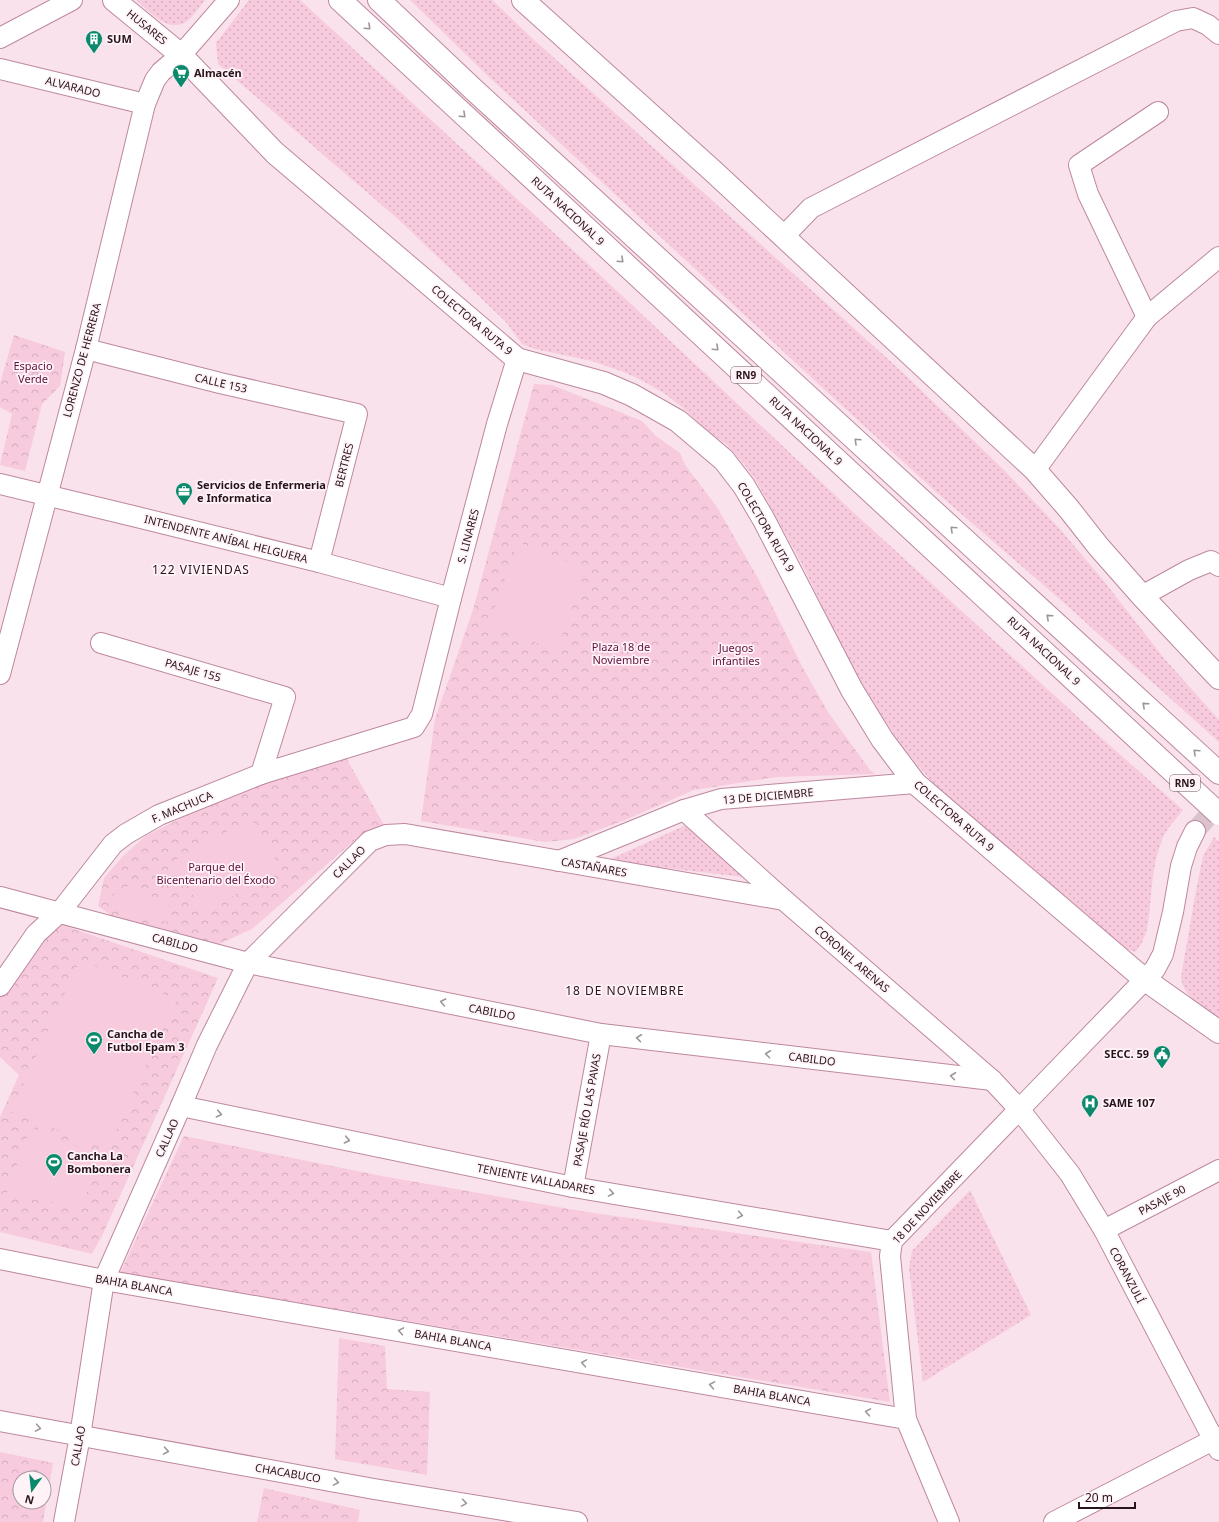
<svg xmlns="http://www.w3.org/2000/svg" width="1219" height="1522" font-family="'Noto Sans',sans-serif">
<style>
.grass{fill:url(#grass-dots)}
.forest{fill:url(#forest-crowns);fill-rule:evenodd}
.pitch{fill:#f7cadd}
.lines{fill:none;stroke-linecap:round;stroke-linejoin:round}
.minor-tunnel{stroke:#dac3cd;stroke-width:20;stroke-dasharray:20 10;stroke-linecap:butt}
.minor-casing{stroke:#bd889f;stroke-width:22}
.tertiary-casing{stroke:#bd889f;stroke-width:24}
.motorway-casing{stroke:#bd889f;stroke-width:24}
.minor{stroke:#fff;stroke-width:20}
.tertiary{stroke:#fff;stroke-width:22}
.motorway{stroke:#fff;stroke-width:22}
.motorway-bridge-casing{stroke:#bd889f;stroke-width:24;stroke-linecap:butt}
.motorway-bridge{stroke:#fff;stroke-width:22}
.oneway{stroke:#9e9599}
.labels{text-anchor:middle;stroke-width:3.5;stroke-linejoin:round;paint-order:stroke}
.shield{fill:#fff3f8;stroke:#68575f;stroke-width:1}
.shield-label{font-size:10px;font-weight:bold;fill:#28141d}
.street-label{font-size:11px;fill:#28141d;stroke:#fff3f8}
.poi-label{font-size:11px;font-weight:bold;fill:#28141d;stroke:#fff3f8;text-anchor:start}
.park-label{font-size:11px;fill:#5f103d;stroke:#fff3f8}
.neighbourhood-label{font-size:12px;letter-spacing:1px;fill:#28141d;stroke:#fff3f8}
</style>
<defs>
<pattern id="grass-dots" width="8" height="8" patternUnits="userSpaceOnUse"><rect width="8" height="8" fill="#f7cadd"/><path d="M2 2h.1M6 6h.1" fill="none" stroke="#d4adbd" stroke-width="1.8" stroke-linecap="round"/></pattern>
<pattern id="forest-crowns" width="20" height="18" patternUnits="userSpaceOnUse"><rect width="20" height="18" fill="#f7cadd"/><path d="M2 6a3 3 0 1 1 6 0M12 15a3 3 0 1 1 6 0" fill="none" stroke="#d4adbd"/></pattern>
</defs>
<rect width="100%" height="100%" fill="#fae2ec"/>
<g class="grass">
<path d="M136 0H205C199 7 192 19 184 23 166 32 148 10 136 0Z"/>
<path d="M249 0H300L601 276 853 512 1090 728 1183 810C1176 819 1166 829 1162 840 1155 857 1153 876 1151 894 1149 913 1150 937 1135 952L1127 949 1092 920 945 797 908 754 884 720 850 664 802 564 758 484 744 464 727 445 708 431 682 407 665 394 645 382 624 372 592 361 535 349 522 344 506 322 398 219 218 64 216 43Z"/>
<path d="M410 0H492L533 39 900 370 1004 470 1059 528 1103 580 1163 657 1219 720V742L1063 602 935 491 812 378 487 75Z"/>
<path d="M686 825 743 877 606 861Z"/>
<path d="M1214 837 1219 842V1019C1204 1009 1183 997 1181 977L1196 891 1203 856Z"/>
<path d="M970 1190 1031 1315 923 1382 909 1268 912 1251Z"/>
</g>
<g class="forest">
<path d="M14 335 65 352 60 386 42 404 25 471 0 465 12 414 0 407V383Z"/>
<path d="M534 384 552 385 642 421 656 436 680 453 685 465 717 507 759 580 803 668 828 712 870 770 875 774 777 777 694 790 625 820 574 839 545 842 421 821 435 719 473 610Z"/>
<path d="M341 749 384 825 363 833 252 929 219 944 113 917 98 906 104 878 123 856 147 835 227 796Z"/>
<path d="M56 923 218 978 102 1236 92 1254 0 1232V1117L19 1075 0 1057V991Z"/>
<path d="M184 1136 382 1176 587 1212 871 1252 890 1402 120 1273Z"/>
<path d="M339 1338 385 1346 387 1389 430 1392 427 1475 335 1459Z"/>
<path d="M0 1452 53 1463 43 1522H0ZM20 1478H44V1502H20Z"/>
<path d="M264 1488 360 1510 358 1522H257Z"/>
</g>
<g class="pitch">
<path d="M518 542 586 569 557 650 488 626Z"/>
<path d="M251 818 281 869 202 913 175 860Z"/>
<path d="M127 886 168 903 169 922 120 915 110 897Z"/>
<path d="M80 960 177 999 107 1150 11 1111Z"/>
<path d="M31 1127 102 1157 81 1206 6 1196Z"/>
</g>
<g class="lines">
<path class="minor-tunnel" d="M1195 831 1219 804"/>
<defs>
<g id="minor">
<path d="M0 38 72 0"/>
<path d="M0 69 145 104"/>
<path d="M784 236 811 208 1176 21 1193 18 1208 25 1219 34"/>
<path d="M1147 317 1088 194 1079 165 1158 112"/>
<path d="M86 349 220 383 357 414 319 562"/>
<path d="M1035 470 1147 317 1219 257"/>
<path d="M0 484 137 517 319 562 451 598"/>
<path d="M1142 596 1189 570 1211 561 1219 566"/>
<path d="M101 643 285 697 261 774"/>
<path d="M0 674 86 349 145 104 155 80 161 72 181 55 229 0"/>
<path d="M684 810 784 900 992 1080 1019 1109 1070 1174 1104 1230 1219 1450"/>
<path d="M559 861 684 810 721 799 915 783"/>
<path d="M0 897 248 963 601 1034 992 1080"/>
<path d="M0 986 36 934 60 912 113 844 126 834 159 815 261 774 414 727 422 714 451 598 497 424 517 359"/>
<path d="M181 1106 573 1187 892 1241"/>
<path d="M573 1187 601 1034"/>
<path d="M1104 1230 1219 1170"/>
<path d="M0 1259 104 1280 906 1419"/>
<path d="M0 1421 374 1489 577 1522"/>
<path d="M64 1522 80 1436 104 1280 181 1106 207 1045 248 963 370 841 386 835 405 834 784 900"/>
<path d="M949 1522 906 1419 890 1256 892 1241 1155 969 1163 954 1173 912 1181 866 1187 847 1195 831"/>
<path d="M1054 1522 1219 1437"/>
</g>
<g id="tertiary">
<path d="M114 0 181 55 275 153 517 359 604 383 632 395 678 421 724 460 744 486 764 520 852 690 882 739 915 783 1144 979 1219 1032"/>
<path d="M523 0 714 172 1035 470 1069 509 1098 546 1142 596 1219 678"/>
</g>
<g id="motorway">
<path d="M340 0 1152 752"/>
<path d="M379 0 473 89 1219 773"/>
</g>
</defs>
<use href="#minor" class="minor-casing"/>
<use href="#tertiary" class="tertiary-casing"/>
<use href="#motorway" class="motorway-casing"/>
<use href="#minor" class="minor"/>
<use href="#tertiary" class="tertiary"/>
<use href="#motorway" class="motorway"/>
<defs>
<path id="motorway-bridge" d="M1152 752 1219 814"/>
</defs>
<use href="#motorway-bridge" class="motorway-bridge-casing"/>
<use href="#motorway-bridge" class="motorway-bridge"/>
</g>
<defs><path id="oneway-chevron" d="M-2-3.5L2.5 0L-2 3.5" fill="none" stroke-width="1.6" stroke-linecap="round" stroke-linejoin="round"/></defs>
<g class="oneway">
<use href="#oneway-chevron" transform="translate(368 27) rotate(43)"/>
<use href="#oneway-chevron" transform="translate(463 115) rotate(43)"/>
<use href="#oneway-chevron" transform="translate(621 260) rotate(43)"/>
<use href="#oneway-chevron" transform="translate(716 348) rotate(43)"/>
<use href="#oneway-chevron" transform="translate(857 441) rotate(-137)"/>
<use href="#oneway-chevron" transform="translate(953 529) rotate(-137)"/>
<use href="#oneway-chevron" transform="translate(1049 617) rotate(-138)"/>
<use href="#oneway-chevron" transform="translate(1145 705) rotate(-138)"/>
<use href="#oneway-chevron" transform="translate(1196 752) rotate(-137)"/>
<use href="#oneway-chevron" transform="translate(443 1002) rotate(-169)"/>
<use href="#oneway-chevron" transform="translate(639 1038) rotate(-173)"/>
<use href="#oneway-chevron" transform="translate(768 1054) rotate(-173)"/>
<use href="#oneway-chevron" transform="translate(953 1076) rotate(-173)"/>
<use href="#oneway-chevron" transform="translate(219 1114) rotate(12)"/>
<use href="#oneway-chevron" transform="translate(347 1140) rotate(12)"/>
<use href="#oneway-chevron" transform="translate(611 1193) rotate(10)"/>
<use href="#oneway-chevron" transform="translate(740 1215) rotate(10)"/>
<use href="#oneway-chevron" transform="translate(401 1331) rotate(-170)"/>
<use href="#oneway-chevron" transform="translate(584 1363) rotate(-170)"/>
<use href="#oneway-chevron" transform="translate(712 1385) rotate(-170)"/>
<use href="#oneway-chevron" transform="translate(868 1412) rotate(-170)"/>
<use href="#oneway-chevron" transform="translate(38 1428) rotate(10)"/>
<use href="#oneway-chevron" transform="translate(166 1451) rotate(10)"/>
<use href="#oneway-chevron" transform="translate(336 1482) rotate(10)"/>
<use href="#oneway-chevron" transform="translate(464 1503) rotate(9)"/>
</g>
<defs>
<symbol id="building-pin" viewBox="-11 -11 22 30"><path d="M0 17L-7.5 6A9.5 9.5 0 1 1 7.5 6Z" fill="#0a896c" stroke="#fff3f8"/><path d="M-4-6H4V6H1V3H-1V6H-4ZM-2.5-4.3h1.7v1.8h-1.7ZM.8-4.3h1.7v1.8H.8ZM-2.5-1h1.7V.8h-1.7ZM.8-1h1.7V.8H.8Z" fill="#fff"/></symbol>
<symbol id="supermarket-pin" viewBox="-11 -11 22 30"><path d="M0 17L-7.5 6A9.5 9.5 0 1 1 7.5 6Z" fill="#0a896c" stroke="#fff3f8"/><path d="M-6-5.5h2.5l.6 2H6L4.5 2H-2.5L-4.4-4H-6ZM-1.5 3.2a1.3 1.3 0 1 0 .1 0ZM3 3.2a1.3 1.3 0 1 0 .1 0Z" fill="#fff"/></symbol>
<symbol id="office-pin" viewBox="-11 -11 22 30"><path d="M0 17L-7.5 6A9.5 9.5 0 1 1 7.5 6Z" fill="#0a896c" stroke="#fff3f8"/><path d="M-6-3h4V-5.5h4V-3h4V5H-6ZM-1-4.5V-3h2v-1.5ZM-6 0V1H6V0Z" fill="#fff"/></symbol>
<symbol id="stadium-pin" viewBox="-11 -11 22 30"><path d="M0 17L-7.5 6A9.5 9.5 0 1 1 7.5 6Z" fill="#0a896c" stroke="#fff3f8"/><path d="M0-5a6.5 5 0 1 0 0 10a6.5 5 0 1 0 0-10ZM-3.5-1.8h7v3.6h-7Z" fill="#fff"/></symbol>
<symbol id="civic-pin" viewBox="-11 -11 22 30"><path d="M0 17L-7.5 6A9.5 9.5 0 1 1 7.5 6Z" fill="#0a896c" stroke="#fff3f8"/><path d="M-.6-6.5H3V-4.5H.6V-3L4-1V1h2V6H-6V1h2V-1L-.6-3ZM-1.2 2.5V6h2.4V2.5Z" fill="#fff"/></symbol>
<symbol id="hospital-pin" viewBox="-11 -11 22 30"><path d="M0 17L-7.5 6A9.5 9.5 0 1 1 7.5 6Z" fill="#0a896c" stroke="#fff3f8"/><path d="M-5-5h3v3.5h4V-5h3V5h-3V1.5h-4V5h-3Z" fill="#fff"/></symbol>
</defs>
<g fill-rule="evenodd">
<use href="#building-pin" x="84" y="29" width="20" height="27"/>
<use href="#supermarket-pin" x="171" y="63" width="20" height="27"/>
<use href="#office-pin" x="174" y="481" width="20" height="27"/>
<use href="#stadium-pin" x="84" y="1030" width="20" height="27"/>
<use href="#civic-pin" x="1152" y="1044" width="20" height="27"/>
<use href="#hospital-pin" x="1080" y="1093" width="20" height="27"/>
<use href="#stadium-pin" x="44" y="1152" width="20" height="27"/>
</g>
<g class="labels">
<g class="shield">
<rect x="731" y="367" width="30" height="16" rx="3"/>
<rect x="1170" y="775" width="30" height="16" rx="3"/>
</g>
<g class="shield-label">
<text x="746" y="379">RN9</text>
<text x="1185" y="787">RN9</text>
</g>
<g class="street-label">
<text transform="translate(147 27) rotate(39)" y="4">HUSARES</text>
<text transform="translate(73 87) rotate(14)" y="4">ALVARADO</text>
<text transform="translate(568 211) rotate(43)" y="4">RUTA NACIONAL 9</text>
<text transform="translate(472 320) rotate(40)" y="4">COLECTORA RUTA 9</text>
<text transform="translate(82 360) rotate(-75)" y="4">LORENZO DE HERRERA</text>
<text transform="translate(221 383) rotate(13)" y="4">CALLE 153</text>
<text transform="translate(806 431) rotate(43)" y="4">RUTA NACIONAL 9</text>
<text transform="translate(344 465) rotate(-76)" y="4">BERTRES</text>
<text transform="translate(766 527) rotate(60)" y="4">COLECTORA RUTA 9</text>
<text transform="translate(468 536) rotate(-75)" y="4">S. LINARES</text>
<text transform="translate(226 539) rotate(14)" y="4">INTENDENTE ANÍBAL HELGUERA</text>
<text transform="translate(1044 651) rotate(43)" y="4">RUTA NACIONAL 9</text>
<text transform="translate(193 670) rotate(16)" y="4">PASAJE 155</text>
<text transform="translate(768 796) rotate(-5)" y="4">13 DE DICIEMBRE</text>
<text transform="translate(182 807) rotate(-23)" y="4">F. MACHUCA</text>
<text transform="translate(954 816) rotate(41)" y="4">COLECTORA RUTA 9</text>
<text transform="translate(349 862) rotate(-45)" y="4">CALLAO</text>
<text transform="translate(594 867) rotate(10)" y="4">CASTAÑARES</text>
<text transform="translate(175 943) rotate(15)" y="4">CABILDO</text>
<text transform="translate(852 959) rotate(41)" y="4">CORONEL ARENAS</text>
<text transform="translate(492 1012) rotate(11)" y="4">CABILDO</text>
<text transform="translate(812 1059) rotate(7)" y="4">CABILDO</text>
<text transform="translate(587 1110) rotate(-80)" y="4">PASAJE RÍO LAS PAVAS</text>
<text transform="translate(167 1138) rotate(-66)" y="4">CALLAO</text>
<text transform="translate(536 1179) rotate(11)" y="4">TENIENTE VALLADARES</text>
<text transform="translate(1162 1200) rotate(-28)" y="4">PASAJE 90</text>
<text transform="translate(927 1207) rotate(-47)" y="4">18 DE NOVIEMBRE</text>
<text transform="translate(1127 1275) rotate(62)" y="4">CORANZULÍ</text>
<text transform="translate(134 1285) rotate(10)" y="4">BAHIA BLANCA</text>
<text transform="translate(453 1340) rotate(10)" y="4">BAHIA BLANCA</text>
<text transform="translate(772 1395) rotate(10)" y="4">BAHIA BLANCA</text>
<text transform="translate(78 1446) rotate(-80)" y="4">CALLAO</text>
<text transform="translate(288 1473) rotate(10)" y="4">CHACABUCO</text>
</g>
<g class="poi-label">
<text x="107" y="43">SUM</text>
<text x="194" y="77">Almacén</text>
<text x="197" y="489">Servicios de Enfermeria<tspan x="197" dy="13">e Informatica</tspan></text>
<text x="107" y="1038">Cancha de<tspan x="107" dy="13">Futbol Epam 3</tspan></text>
<text x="1149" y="1058" text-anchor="end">SECC. 59</text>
<text x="1103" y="1107">SAME 107</text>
<text x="67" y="1160">Cancha La<tspan x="67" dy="13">Bombonera</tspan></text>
</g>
<g class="park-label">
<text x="33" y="370">Espacio<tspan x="33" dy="13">Verde</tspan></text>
<text x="621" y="651">Plaza 18 de<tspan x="621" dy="13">Noviembre</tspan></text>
<text x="736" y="652">Juegos<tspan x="736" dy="13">infantiles</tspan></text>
<text x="216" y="871">Parque del<tspan x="216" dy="13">Bicentenario del Éxodo</tspan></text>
</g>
<g class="neighbourhood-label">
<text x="201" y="574">122 VIVIENDAS</text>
<text x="625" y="995">18 DE NOVIEMBRE</text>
</g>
</g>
<g transform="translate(32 1490) rotate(195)"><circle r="19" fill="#fff3f8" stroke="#a99aa0"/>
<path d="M0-3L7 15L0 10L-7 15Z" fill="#0a896c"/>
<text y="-6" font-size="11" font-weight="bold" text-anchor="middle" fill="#28141d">N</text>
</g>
<path d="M1079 1502v6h56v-6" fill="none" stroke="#28141d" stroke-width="2"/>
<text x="1085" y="1502" font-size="12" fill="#28141d" stroke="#fff3f8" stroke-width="3" paint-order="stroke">20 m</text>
</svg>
